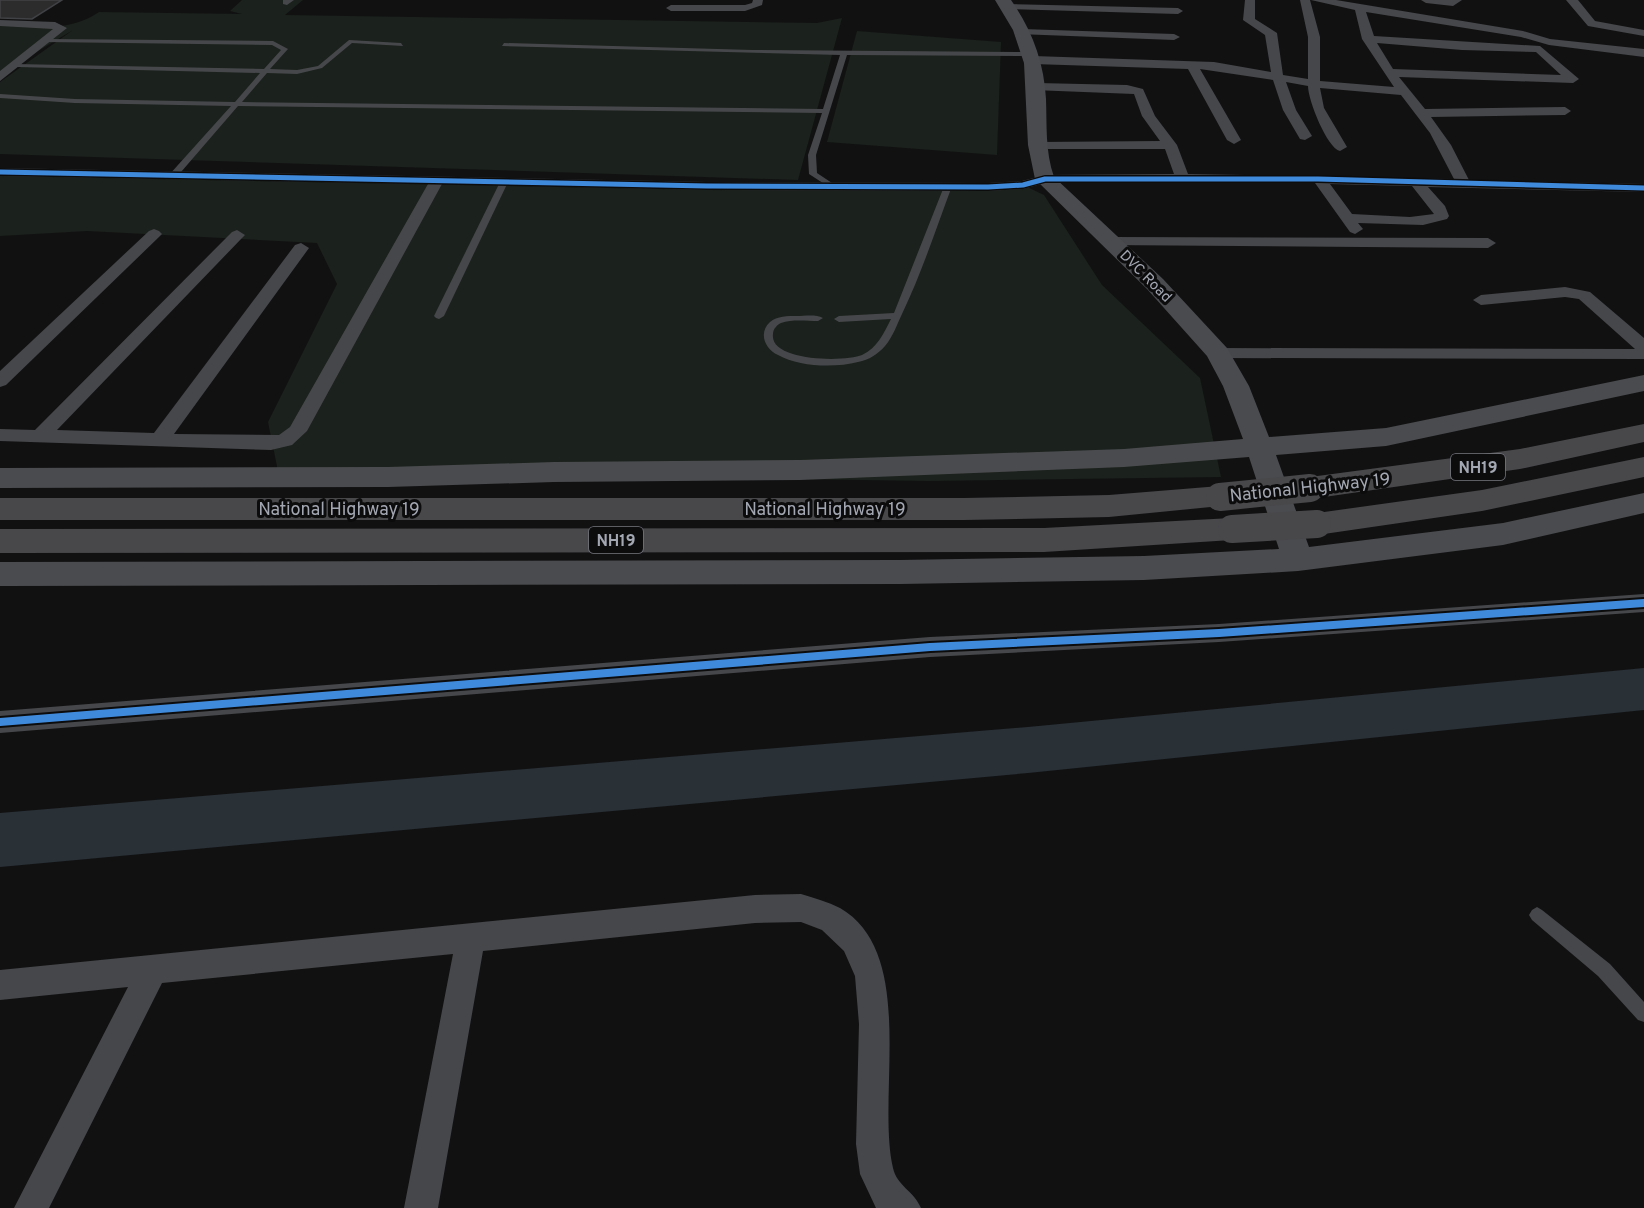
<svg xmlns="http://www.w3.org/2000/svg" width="1644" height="1208" font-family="Overpass,sans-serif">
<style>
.green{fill:#1b211c}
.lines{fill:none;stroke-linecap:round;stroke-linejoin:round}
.river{fill:#293036;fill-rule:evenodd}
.building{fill:#2c2c2d;stroke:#414245;stroke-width:1.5}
.lane{fill:#46474a;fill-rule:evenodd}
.street{fill:#46474a;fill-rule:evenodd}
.secondary{fill:#4a4b4e;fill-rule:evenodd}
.highway{fill:#48484b;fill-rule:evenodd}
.highway-bridge{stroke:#48484b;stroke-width:28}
.cycleway-far1-casing{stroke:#0c0c0d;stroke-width:8}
.cycleway-casing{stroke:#0c0c0d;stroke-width:12}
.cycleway-far1{stroke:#408adc;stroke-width:5}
.cycleway{stroke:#408adc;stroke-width:8}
.labels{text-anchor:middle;stroke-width:6;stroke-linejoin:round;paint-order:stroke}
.far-street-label{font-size:15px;fill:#a3a7b2;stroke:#0c0c0d}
.shield{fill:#0c0c0d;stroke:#767880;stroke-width:1.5}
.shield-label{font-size:16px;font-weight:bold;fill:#a3a7b2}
.street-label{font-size:18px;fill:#a3a7b2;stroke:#0c0c0d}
</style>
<rect width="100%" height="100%" fill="#111112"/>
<g class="green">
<path d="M242 0H303L285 15 817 23 842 18 798 180 0 154V82L73 30 0 74V24C34 26 69 33 99 12L242 14 230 11Z"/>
<path d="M857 31 1001 42 997 155 827 142Z"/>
<path d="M0 169 707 189 1023 185 1044 195 1102 285 1200 378 1221 477 929 481 278 471 268 422 337 284 317 243 87 231 0 236Z"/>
</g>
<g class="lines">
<path class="river" d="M1644 668V710L1028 773 0 867V813L1028 727Z"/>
</g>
<path class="building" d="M0 0H62L32 19 0 18Z"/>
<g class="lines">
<g class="lane">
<path d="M47 39 273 41 288 49 270 69 297 70 318 66 349 40 401 43 403 46 352 43 322 68 297 74 267 73 242 102 823 109 840 55 502 46 504 43 753 50 1030 52 1033 54 1030 56 847 55 816 155 817 173 832 183V187H829L809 174 808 155 822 113 238 106 175 179H172L168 177 169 175 231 106 75 103 0 98V94L75 99 235 102 260 73 17 67 15 66V64L264 69 281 50 272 45 45 42Z"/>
<path d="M502 178 509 180 444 316 439 319 436 318 434 316Z"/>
<path d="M945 184 952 186C936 229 922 272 902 314 897 324 893 337 885 346 878 354 869 360 858 362 835 368 799 367 778 355 765 349 758 333 770 322 777 316 788 316 796 316 805 316 816 314 823 318L818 321C807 321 792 319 781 323 777 325 773 329 773 334 769 362 846 362 862 355 877 348 884 333 891 319L839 322 834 319 839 316 894 313Z"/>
<path d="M1537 907 1542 910 1610 964 1644 1002V1022L1638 1020 1598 976 1532 920 1529 915 1532 910Z"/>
</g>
<g class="street">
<path d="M283 0H294L287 5 283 4Z"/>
<path d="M753 0H763L762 5 745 11H671L666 8 671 5H745L752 3Z"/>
<path d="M1245 0H1255V19L1277 33 1283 75 1308 79V37L1300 0H1310L1320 37V81L1394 87 1362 39 1355 10 1311 0H1336L1523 31 1550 39 1644 49V57L1549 45 1521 37 1366 12 1374 36 1540 46 1579 79 1573 83 1399 77 1425 109 1565 107 1571 111 1565 115 1431 117 1451 145 1469 180 1644 184V192L1428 187 1445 206 1449 216 1447 219 1423 225 1358 223 1363 229 1355 234 1350 232 1315 183H1045L1023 189 988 191 707 190 442 184 307 431 292 445 271 450 0 441V429L35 430 232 232 237 230 245 235 242 238 57 430 154 433 295 245 301 243 309 248 174 434 279 435 290 427 428 184 0 176V168L707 182 988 183 1022 181 1045 175 1174 174 1165 149H1033V143L1038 142 1160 141 1142 116 1134 94 1033 90V84L1037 83 1127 85 1143 89 1155 116 1177 145 1188 174 1454 179 1430 133 1401 95 1320 88 1324 108 1347 147 1340 151C1327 148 1308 100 1308 86L1286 82 1296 110 1312 136 1305 140 1300 139 1283 110 1273 80 1200 69 1241 140 1234 144 1227 140 1188 69 1033 64 1027 60 1033 56 1214 62 1271 72 1265 35 1243 20ZM1377 43 1462 50 1536 52 1561 75 1393 69ZM1330 184 1412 186 1434 214 1410 217 1352 214Z"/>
<path d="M1421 0H1462L1453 6 1426 3Z"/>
<path d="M1566 0H1578L1595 21 1644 30V36L1588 26Z"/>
<path d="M1008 4 1178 8 1183 11 1178 14 1004 9V5Z"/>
<path d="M0 20 55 22 67 28 0 81V71L53 29 0 26Z"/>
<path d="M1022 29 1174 34 1180 37 1174 40 1018 34V30Z"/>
<path d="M154 229 159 231 162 234 159 237 6 385 0 387V371L149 231Z"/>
<path d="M1111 237 1488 238 1496 243 1488 248 1106 245 1103 242 1106 239Z"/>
<path d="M1565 287 1590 292 1644 338V359L1218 358 1209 353 1218 348 1635 349 1579 299 1565 297 1481 305 1473 300 1481 295Z"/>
<path d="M1644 594V612L1219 642 930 657 0 733V711L930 637 1219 624Z"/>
<path d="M801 894C814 898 828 902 840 908 918 953 876 1096 893 1168 897 1186 914 1191 921 1208H876L860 1174 856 1144 859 1024 855 976 844 951 822 930 801 922 755 923 483 951 438 1208H404L453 954 162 983 49 1208H14L128 987 0 1000V970L755 895Z"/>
</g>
<path class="secondary" d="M995 0H1011C1032 30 1044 62 1046 99 1047 125 1045 151 1054 177L1163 279 1227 348 1249 386 1269 437 1386 428 1644 375V391L1386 446 1276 455 1309 547 1503 523 1644 493V513L1503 545 1298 571 1144 580 900 584 0 586V562L900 560 1144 556 1279 549 1249 457 1124 467 800 480 554 482 388 487 0 488V468L388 467 554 462 800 460 1124 449 1243 439 1223 386 1207 356 1147 289 1035 179 1028 145 1024 63 1013 30Z"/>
<g class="highway">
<path d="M1644 424V442L1520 469 1310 499 1300 495 1295 488 1300 481 1310 477 1520 449Z"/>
<path d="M1644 457V477L1482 511 1317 535 1306 532 1302 524 1306 516 1317 513 1482 490Z"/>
<path d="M1220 486 1231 489 1235 497 1231 505 1109 517 964 520H0V498H964L1109 495Z"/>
<path d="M1232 518 1243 521 1247 529 1243 537 1232 540 1044 552 0 553V529L1044 528Z"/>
</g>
<g class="highway-bridge">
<path d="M1220 497 1310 488"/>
<path d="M1232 529 1317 524"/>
</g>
<defs>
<path id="cycleway-far1" d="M0 172 707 186 988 187 1023 185 1045 179H1318L1644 188"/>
<path id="cycleway" d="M0 722 930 647 1219 633 1644 603"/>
</defs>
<use href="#cycleway-far1" class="cycleway-far1-casing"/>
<use href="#cycleway" class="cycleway-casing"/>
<use href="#cycleway-far1" class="cycleway-far1"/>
<use href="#cycleway" class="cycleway"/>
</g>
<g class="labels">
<g class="far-street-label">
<text transform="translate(1146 276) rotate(45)" y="5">DVC Road</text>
</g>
<g class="shield">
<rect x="1451" y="454" width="54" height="26" rx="4.5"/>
<rect x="589" y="527" width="54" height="26" rx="4.5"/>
</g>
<g class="shield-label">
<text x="1478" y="473">NH19</text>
<text x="616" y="546">NH19</text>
</g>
<g class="street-label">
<text transform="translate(1310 487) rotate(-6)" y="6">National Highway 19</text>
<text x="339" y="515">National Highway 19</text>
<text x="825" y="515">National Highway 19</text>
</g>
</g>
</svg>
